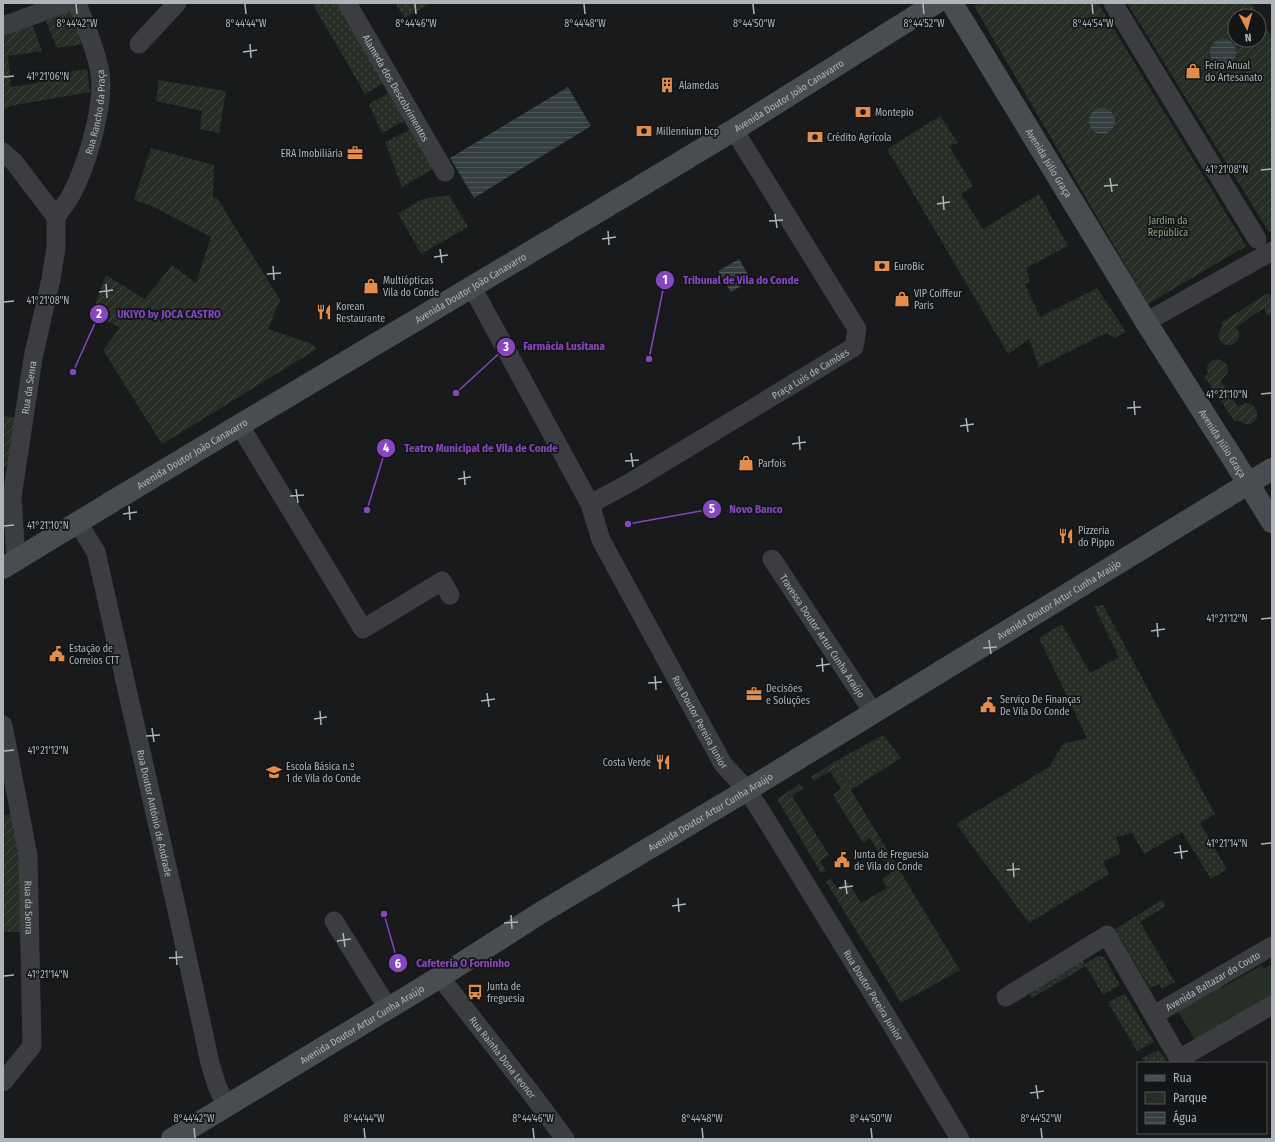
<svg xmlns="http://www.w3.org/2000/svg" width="1275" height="1142" font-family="'Fira Sans Condensed',sans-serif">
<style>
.grass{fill:url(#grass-dots)}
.park{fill:#262e26}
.garden{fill:url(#garden-furrows)}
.water{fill:url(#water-rules)}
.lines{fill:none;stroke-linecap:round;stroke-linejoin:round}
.street{stroke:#3b3d40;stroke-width:19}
.secondary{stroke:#494c50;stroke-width:22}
.ticks{fill:none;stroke:#adb4ba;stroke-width:1.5}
.labels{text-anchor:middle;stroke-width:3.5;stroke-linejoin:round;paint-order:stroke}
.poi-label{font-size:10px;fill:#adb4ba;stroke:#141516;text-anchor:start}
.street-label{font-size:10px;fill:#adb4ba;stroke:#141516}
.park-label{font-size:10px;fill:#8ba386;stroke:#141516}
.ticks-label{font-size:10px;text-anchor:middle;fill:#adb4ba;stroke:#141516;stroke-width:3.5;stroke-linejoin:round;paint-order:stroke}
.leader{fill:none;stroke:#8547be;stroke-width:1.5}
.callout-dot{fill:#8547be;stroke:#141516;stroke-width:1.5}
.mark-label{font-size:12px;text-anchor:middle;font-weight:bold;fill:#fff}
.callout-label{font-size:11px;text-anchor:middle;font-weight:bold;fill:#8547be;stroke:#141516;stroke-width:3.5;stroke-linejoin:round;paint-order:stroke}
</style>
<defs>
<pattern id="grass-dots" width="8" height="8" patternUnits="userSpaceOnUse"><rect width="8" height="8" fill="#262e26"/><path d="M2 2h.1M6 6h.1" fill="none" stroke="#434a43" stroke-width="1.8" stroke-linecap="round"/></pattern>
<pattern id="garden-furrows" width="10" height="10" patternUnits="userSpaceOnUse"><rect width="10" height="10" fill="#262e26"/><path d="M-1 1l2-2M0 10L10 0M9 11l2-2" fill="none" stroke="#434a43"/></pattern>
<pattern id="water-rules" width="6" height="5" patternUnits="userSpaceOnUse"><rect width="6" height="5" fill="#343f43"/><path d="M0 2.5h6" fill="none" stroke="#4f585c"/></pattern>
</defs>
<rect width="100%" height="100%" fill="#191a1b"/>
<g class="grass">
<path d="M312 3H338L384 83 365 94Z"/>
<path d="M395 3H431L405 18Z"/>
<path d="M391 92 408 119 382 133 369 104Z"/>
<path d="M940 116 958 143 949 146 973 186 961 194 983 229 1039 194 1068 246 1026 268 1030 282 1025 284 1040 317 1097 288 1126 332 1115 338 1106 333 1039 367 1029 339 1008 354 887 149Z"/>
<path d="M413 128 436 167 402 187 385 142Z"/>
<path d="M449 195 468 227 421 254 398 213 423 199Z"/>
<path d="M1103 605 1215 814 1200 823 1227 869 1211 879 1182 832 1144 854 1132 833 1116 837 1121 853 1103 862 1109 874 1029 923 956 824 1049 767 1063 744 1087 738 1039 638 1062 624 1090 673 1119 657 1094 606Z"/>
<path d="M883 735 901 758 851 790 834 762Z"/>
<path d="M1162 900 1166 906 1140 922 1175 982 1162 989 1159 984 1150 988 1115 929Z"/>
<path d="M1098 956 1104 957 1120 985 1103 995 1086 966 1032 998 1027 990 1080 957 1085 964Z"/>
<path d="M1125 994 1154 1042 1137 1051 1108 1002Z"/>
<path d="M1159 1050 1166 1060 1164 1063H1145L1142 1058Z"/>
</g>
<path class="park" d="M1272 964V995L1195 1040 1177 1010 1220 985 1222 988 1262 965 1264 969Z"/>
<g class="garden">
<path d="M979 3H1098L1246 246 1148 304 974 6Z"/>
<path d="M1127 3H1251L1259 16H1235V40H1259V17L1272 37V230L1269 232Z"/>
<path d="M70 10 83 44 57 48 45 19Z"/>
<path d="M32 24 42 51 8 56 11 87 38 83V77L87 69 90 92 10 106 3 111V35Z"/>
<path d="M159 80 226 91 219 133 200 129 202 111 156 101Z"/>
<path d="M151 148 214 165 213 197 217 198 280 300 268 329 312 344 317 349 162 444 103 350 120 328 92 313 106 275 145 299 172 265 196 283 211 237 150 205 134 200Z"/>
<path d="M1268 293 1271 297H1272V317L1266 313 1264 308 1236 327C1248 340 1224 354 1219 338 1218 333 1220 330 1223 326L1221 323Z"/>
<path d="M1216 359C1230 361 1233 374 1220 380L1238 407C1251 394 1267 418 1250 424 1245 425 1242 423 1238 420L1235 422 1204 376 1208 374C1205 366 1209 361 1216 359Z"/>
<path d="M3 416 17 418 10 467 3 466Z"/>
<path d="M834 762 960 970 901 1003 826 882 831 879 837 888 848 882 861 903 887 888 882 879 891 873 870 838 863 843 833 795 841 789 830 771 814 781 811 777Z"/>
<path d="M800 784 803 788 792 796 829 855 820 861 826 871 821 873 777 799Z"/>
<path d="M16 813 19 848 22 932H3V816Z"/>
</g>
<g class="water">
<circle cx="1223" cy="52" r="13"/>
<path d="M568 87 591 126 474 198 450 158Z"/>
<circle cx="1102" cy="121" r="13"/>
<path d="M739 259 751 280 731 292 718 271Z"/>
</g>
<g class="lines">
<g class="street">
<path id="s1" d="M347 3 445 172"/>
<path d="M1113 3 1257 239"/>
<path d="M3 26 66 3"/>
<path d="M139 44 177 3"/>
<path d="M3 152 14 162 56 217"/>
<path id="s2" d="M56 217C60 210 66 204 70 197 86 168 105 106 100 73 96 48 85 26 77 3"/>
<path id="s3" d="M472 287 590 504 601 540 723 764 747 790 762 813 892 1025 960 1139"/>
<path d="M1146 322 1272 251"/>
<path d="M240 426 363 629 442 581 450 595"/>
<path id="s4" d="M590 504 631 482 854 347 857 329 734 130"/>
<path id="s5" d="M78 523 96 552 178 915 210 1063 217 1086 227 1107"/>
<path id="s6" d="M772 559 873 712"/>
<path id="s7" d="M16 560 12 497 33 358 51 279 56 248V217"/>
<path id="s8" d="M3 725 28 856 32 1046 3 1082"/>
<path d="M334 921 388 1008"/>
<path id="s9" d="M440 977 531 1093 565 1139"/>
<path d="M1006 997 1107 935 1179 1059 1272 1005"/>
<path id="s10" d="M1154 1015 1272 946"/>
</g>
<g class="secondary">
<path id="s11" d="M952 3 1146 322 1233 459 1272 522"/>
<path id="s12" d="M3 568C244 420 490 278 732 131 800 89 868 45 936 3"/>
<path id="s13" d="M172 1139 440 977 542 912 747 790 1272 469"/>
</g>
</g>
<path class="ticks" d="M76 4 77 14M245 4 246 14M415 4 416 14M584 4 585 14M753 4 754 14M923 4 924 14M1092 4 1093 14M250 44 251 58M243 52 257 50M4 77 14 76M1261 170 1271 169M1110 178 1112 192M1104 186 1118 185M943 196 944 210M937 204 950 202M775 214 777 228M769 221 783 220M608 231 609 245M602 239 616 237M440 249 442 263M434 257 448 255M273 266 274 280M267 274 281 273M106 284 107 298M99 292 113 290M4 302 14 301M1261 394 1271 393M1134 401 1135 415M1127 408 1141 407M966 418 968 432M960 426 974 424M799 436 800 450M792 444 806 442M631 453 633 467M625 461 639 460M464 471 465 485M458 479 471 477M296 489 298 503M290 496 304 495M129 506 130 520M123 514 137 512M4 526 14 525M1261 619 1271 618M1157 623 1158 637M1151 631 1165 629M989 640 991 654M983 648 997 647M822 658 823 672M816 666 830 664M655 676 656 690M648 683 662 682M487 693 489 707M481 701 495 699M320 711 321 725M314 719 327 717M152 728 154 742M146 736 160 735M4 751 14 750M1261 844 1271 843M1180 845 1182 859M1174 853 1188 851M1013 863 1014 877M1007 870 1020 869M845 880 847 894M839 888 853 886M678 898 679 912M672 906 686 904M511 915 512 929M504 923 518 922M343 933 345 947M337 941 351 939M176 951 177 965M169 958 183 957M4 976 14 975M1036 1085 1038 1099M1030 1093 1044 1091M194 1128 195 1138M364 1128 365 1138M533 1128 534 1138M702 1128 703 1138M871 1128 872 1138M1041 1128 1042 1138"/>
<defs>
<symbol id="shop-bare" viewBox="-9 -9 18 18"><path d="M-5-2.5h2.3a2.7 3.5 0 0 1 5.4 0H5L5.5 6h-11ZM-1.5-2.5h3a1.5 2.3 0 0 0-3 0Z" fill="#e28d4b" stroke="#141516" stroke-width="2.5" paint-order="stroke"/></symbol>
<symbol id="building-bare" viewBox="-9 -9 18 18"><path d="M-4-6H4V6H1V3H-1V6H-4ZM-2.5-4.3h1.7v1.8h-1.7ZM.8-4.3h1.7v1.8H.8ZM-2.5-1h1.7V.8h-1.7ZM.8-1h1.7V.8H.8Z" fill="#e28d4b" stroke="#141516" stroke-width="2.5" paint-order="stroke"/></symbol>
<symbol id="bank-bare" viewBox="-9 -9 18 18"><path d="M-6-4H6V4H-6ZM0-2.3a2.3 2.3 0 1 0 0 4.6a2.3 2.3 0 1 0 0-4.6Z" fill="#e28d4b" stroke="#141516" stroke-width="2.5" paint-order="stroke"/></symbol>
<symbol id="office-bare" viewBox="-9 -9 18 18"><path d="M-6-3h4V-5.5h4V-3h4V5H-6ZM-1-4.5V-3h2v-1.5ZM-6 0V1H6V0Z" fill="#e28d4b" stroke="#141516" stroke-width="2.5" paint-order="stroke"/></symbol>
<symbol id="restaurant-bare" viewBox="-9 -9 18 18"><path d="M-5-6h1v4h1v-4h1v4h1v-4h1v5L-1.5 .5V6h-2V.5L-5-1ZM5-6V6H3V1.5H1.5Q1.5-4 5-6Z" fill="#e28d4b" stroke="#141516" stroke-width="2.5" paint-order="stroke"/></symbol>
<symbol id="civic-bare" viewBox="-9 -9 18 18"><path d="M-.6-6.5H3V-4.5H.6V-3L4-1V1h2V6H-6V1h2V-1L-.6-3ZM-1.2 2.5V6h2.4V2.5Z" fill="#e28d4b" stroke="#141516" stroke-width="2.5" paint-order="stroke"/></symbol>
<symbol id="school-bare" viewBox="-9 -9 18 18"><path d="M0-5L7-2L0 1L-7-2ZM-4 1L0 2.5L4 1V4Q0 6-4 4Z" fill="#e28d4b" stroke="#141516" stroke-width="2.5" paint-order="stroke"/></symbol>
<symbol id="bus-bare" viewBox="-9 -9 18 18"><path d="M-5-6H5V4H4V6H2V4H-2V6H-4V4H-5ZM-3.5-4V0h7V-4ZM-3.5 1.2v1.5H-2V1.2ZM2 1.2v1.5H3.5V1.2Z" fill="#e28d4b" stroke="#141516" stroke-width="2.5" paint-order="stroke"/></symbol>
</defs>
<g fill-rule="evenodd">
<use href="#shop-bare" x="1182" y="60" width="22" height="22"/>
<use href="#building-bare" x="656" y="74" width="22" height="22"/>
<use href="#bank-bare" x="852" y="101" width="22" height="22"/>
<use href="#bank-bare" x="633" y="120" width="22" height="22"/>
<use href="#bank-bare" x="804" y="126" width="22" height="22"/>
<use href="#office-bare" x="344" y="142" width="22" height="22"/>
<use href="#bank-bare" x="871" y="255" width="22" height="22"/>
<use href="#shop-bare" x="360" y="275" width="22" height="22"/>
<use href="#shop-bare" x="891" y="288" width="22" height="22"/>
<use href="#restaurant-bare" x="313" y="301" width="22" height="22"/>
<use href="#shop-bare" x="735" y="452" width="22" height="22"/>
<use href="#restaurant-bare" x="1055" y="525" width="22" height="22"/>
<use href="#civic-bare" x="46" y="643" width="22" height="22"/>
<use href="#office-bare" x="743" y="683" width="22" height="22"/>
<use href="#civic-bare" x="977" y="694" width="22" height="22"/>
<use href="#restaurant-bare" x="652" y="751" width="22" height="22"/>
<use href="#school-bare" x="263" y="761" width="22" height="22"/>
<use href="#civic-bare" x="831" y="849" width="22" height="22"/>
<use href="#bus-bare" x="464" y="981" width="22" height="22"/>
</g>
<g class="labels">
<g class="poi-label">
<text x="1205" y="69">Feira Anual<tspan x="1205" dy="12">do Artesanato</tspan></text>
<text x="679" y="89">Alamedas</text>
<text x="875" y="116">Montepio</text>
<text x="656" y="135">Millennium bcp</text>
<text x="827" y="141">Crédito Agrícola</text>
<text x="343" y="157" text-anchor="end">ERA Imobiliária</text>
<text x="894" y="270">EuroBic</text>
<text x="383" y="284">Multiópticas<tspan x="383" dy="12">Vila do Conde</tspan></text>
<text x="914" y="297">VIP Coiffeur<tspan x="914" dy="12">Paris</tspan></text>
<text x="336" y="310">Korean<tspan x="336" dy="12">Restaurante</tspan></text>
<text x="758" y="467">Parfois</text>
<text x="1078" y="534">Pizzeria<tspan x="1078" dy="12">do Pippo</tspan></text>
<text x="69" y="652">Estação de<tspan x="69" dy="12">Correios CTT</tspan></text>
<text x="766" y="692">Decisões<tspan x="766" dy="12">e Soluções</tspan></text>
<text x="1000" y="703">Serviço De Finanças<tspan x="1000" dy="12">De Vila Do Conde</tspan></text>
<text x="651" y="766" text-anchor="end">Costa Verde</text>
<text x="286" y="770">Escola Básica n.º<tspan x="286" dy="12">1 de Vila do Conde</tspan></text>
<text x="854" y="858">Junta de Freguesia<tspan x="854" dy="12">de Vila do Conde</tspan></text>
<text x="487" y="990">Junta de<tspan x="487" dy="12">freguesia</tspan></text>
</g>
<g class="street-label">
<text dy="4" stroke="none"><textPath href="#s1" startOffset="98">Alameda dos Descobrimentos</textPath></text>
<text dy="4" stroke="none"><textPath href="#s12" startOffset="917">Avenida Doutor João Canavarro</textPath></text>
<text dy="4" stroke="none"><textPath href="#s2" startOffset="114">Rua Rancho da Praça</textPath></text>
<text dy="4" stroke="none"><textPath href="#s11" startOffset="187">Avenida Júlio Graça</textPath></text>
<text dy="4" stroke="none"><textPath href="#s12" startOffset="545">Avenida Doutor João Canavarro</textPath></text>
<text dy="4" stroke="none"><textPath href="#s4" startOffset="256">Praça Luís de Camões</textPath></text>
<text dy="4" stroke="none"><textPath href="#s7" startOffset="174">Rua da Senra</textPath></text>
<text dy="4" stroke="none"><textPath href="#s11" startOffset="517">Avenida Júlio Graça</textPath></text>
<text dy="4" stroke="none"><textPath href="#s12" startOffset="221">Avenida Doutor João Canavarro</textPath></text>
<text dy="4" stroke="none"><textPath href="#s13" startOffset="1038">Avenida Doutor Artur Cunha Araújo</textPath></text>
<text dy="4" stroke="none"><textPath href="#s6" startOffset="92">Travessa Doutor Artur Cunha Araújo</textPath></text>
<text dy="4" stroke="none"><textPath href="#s3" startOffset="492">Rua Doutor Pereira Junior</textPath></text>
<text dy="4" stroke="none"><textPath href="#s13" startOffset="630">Avenida Doutor Artur Cunha Araújo</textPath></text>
<text dy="4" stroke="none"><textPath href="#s5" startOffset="302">Rua Doutor António de Andrade</textPath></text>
<text dy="4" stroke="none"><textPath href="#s8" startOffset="185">Rua da Senra</textPath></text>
<text dy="4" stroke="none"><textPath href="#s10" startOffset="68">Avenida Baltazar do Couto</textPath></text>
<text dy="4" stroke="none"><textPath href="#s3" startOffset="816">Rua Doutor Pereira Junior</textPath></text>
<text dy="4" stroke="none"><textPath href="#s13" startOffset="222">Avenida Doutor Artur Cunha Araújo</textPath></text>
<text dy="4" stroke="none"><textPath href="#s9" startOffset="102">Rua Rainha Dona Leonor</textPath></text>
</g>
<g class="park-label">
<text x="1168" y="224">Jardim da<tspan x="1168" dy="12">República</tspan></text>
</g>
</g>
<g class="ticks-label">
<text x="77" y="27">8°44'42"W</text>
<text x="246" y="27">8°44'44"W</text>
<text x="416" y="27">8°44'46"W</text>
<text x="585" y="27">8°44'48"W</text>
<text x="754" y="27">8°44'50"W</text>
<text x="924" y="27">8°44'52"W</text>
<text x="1093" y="27">8°44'54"W</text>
<text x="48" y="80">41°21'06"N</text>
<text x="1227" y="173">41°21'08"N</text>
<text x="48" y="304">41°21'08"N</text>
<text x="1227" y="398">41°21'10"N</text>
<text x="48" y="529">41°21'10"N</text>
<text x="1227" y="622">41°21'12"N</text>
<text x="48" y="754">41°21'12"N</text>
<text x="1227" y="847">41°21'14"N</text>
<text x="48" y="978">41°21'14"N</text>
<text x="194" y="1122">8°44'42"W</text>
<text x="364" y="1122">8°44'44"W</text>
<text x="533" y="1122">8°44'46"W</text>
<text x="702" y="1122">8°44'48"W</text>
<text x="871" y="1122">8°44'50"W</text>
<text x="1041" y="1122">8°44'52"W</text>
</g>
<path class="leader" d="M649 359L665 280M73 372L99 314M456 393L506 347M367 510L386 448M628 524L712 509M384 914L398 963"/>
<g class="callout-dot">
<circle cx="649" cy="359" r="4"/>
<circle cx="73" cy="372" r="4"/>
<circle cx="456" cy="393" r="4"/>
<circle cx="367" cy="510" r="4"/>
<circle cx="628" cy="524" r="4"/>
<circle cx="384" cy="914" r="4"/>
<circle cx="665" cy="280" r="10"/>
<circle cx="99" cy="314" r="10"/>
<circle cx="506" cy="347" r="10"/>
<circle cx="386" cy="448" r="10"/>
<circle cx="712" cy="509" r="10"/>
<circle cx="398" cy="963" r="10"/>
</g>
<g class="mark-label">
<text x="665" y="284">1</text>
<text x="99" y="318">2</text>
<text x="506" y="351">3</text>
<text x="386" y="452">4</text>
<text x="712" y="513">5</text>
<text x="398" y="968">6</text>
</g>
<g class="callout-label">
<text x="741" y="284">Tribunal de Vila do Conde</text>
<text x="169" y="318">UKIYO by JOCA CASTRO</text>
<text x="564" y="350">Farmácia Lusitana</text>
<text x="481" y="452">Teatro Municipal de Vila de Conde</text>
<text x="756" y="513">Novo Banco</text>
<text x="463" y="967">Cafeteria O Forninho</text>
</g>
<rect width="1275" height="1142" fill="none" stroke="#adb4ba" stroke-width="8"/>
<rect x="1137" y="1062" width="130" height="72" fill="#141516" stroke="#515558"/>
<rect x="1145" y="1075" width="20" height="6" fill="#494c50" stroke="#515558"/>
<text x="1173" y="1082" font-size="12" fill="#adb4ba">Rua</text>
<rect x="1145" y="1092" width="20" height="12" fill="#262e26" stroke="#515558"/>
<text x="1173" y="1102" font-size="12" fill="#adb4ba">Parque</text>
<rect x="1145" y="1112" width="20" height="12" fill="url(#water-rules)" stroke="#515558"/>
<text x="1173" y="1122" font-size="12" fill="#adb4ba">Água</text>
<g transform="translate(1247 28) rotate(174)"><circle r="19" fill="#141516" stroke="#515558"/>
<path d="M0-3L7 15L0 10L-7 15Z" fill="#e28d4b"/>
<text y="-6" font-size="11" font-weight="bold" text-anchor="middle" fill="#adb4ba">N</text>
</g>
</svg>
